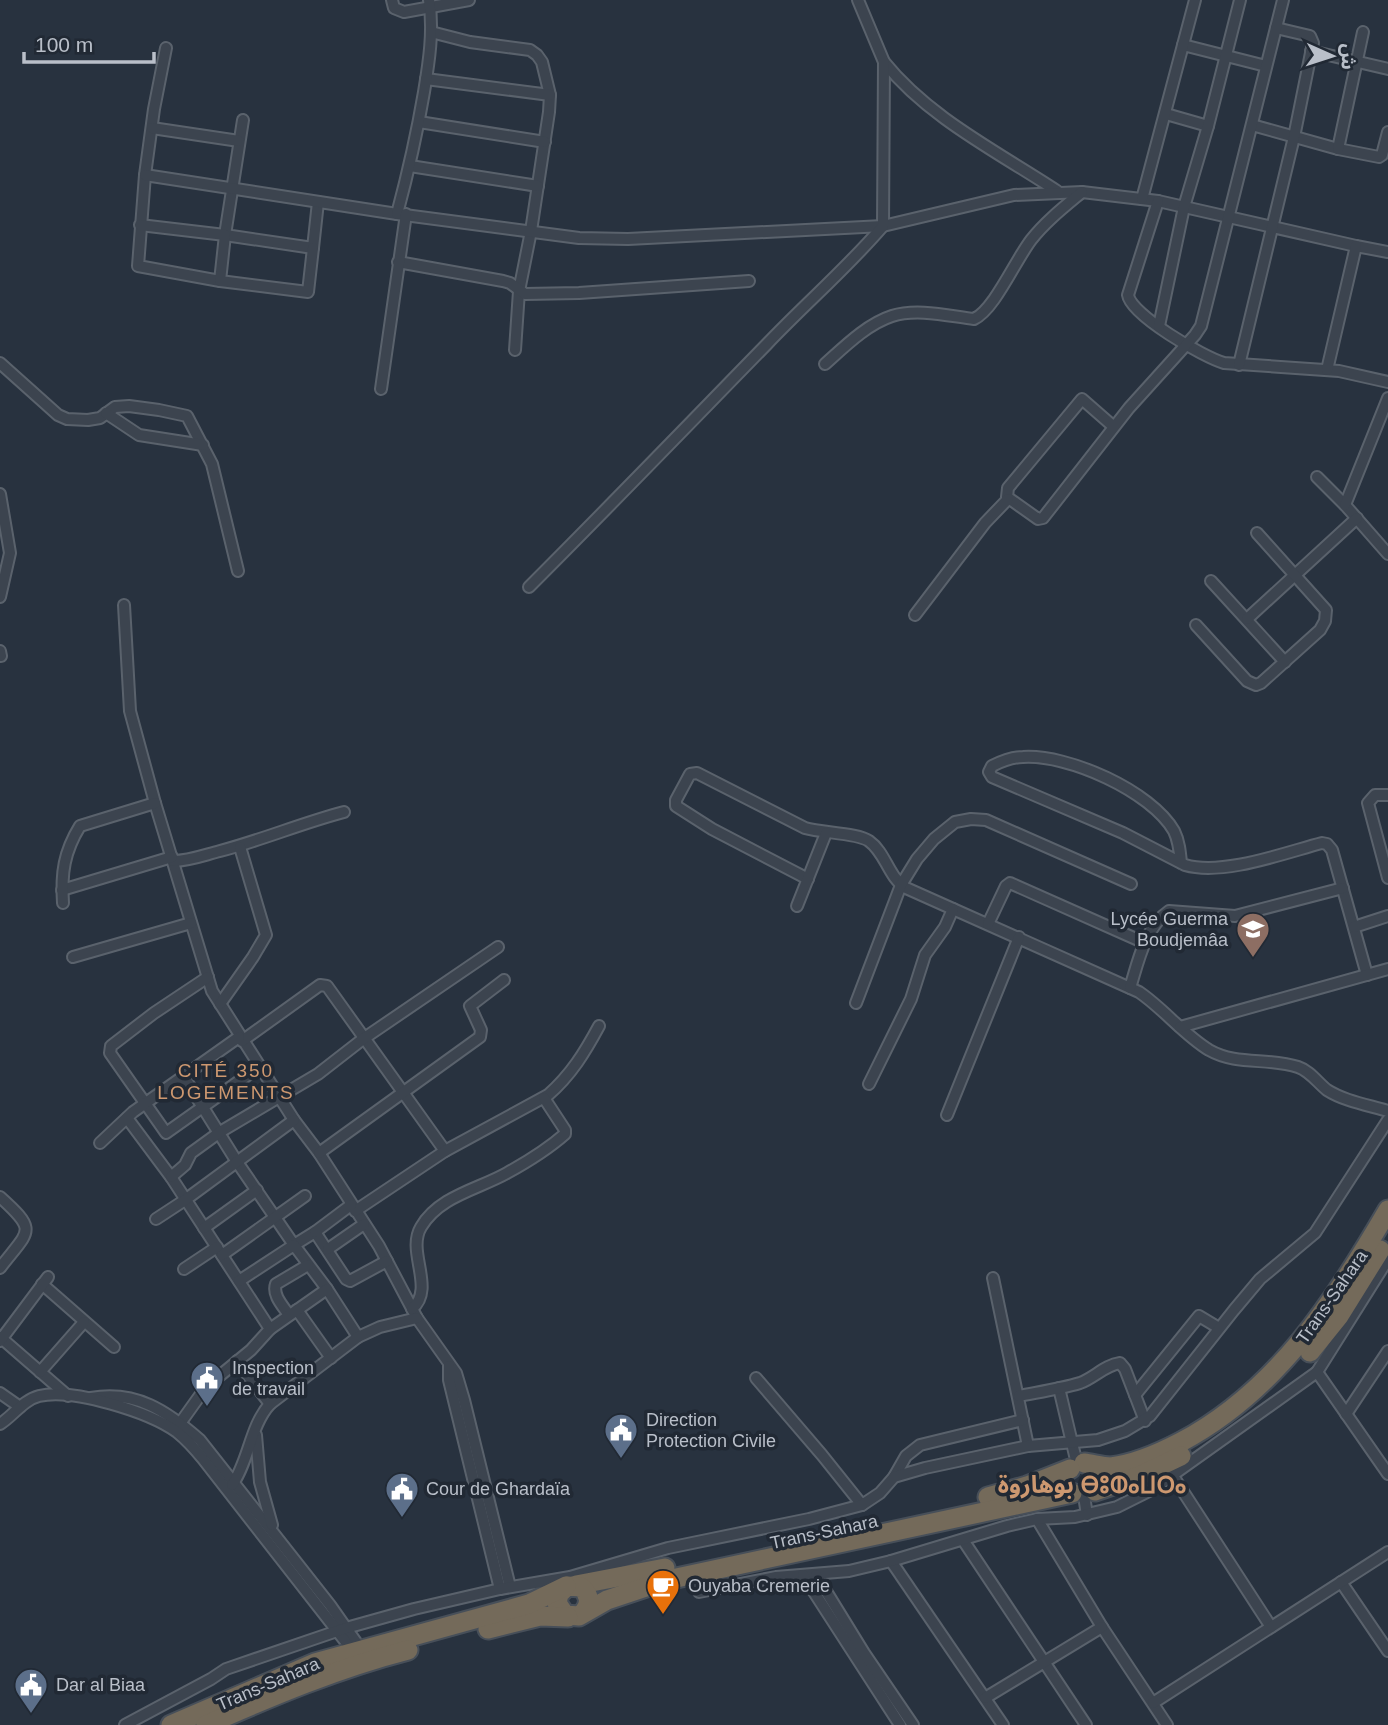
<svg xmlns="http://www.w3.org/2000/svg" width="1388" height="1725" font-family="Arial,'Noto Sans Arabic','Noto Sans Tifinagh',sans-serif">
<style>
.lines{fill:none;stroke-linecap:round;stroke-linejoin:round}
.street-casing{stroke:#5a626c;stroke-width:14}
.highway-casing{stroke:#474f59;stroke-width:23}
.street{stroke:#3c444f;stroke-width:10}
.highway{stroke:#746a5a;stroke-width:19}
.labels{text-anchor:middle;stroke-width:7;stroke-linejoin:round;paint-order:stroke}
.poi-label{font-size:18px;fill:#b9bfc9;stroke:#212934;text-anchor:start}
.street-label{font-size:18px;fill:#b9bfc9;stroke:#212934}
.neighbourhood-label{font-size:19px;letter-spacing:2px;fill:#cd9870;stroke:#212934}
.district-label{font-size:24px;font-weight:bold;fill:#cd9870;stroke:#212934}
</style>
<rect width="100%" height="100%" fill="#28323f"/>
<g class="lines">
<defs>
<g id="street">
<path d="M392 0 394 8 404 12 469 0"/>
<path d="M431 32 470 42 530 50 537 55 542 62 550 95 549 112 531 231 519 291 515 350"/>
<path d="M1183 45 1266 66"/>
<path d="M166 48 154 109 145 175 138 266 220 281"/>
<path d="M1311 51 1388 69"/>
<path d="M884 62C929 118 998 152 1057 191"/>
<path d="M426 79 550 95"/>
<path d="M1166 114 1208 126"/>
<path d="M243 120 225 235 313 248 318 202"/>
<path d="M419 122 545 142"/>
<path d="M1252 125 1338 149 1379 157 1382 155 1388 132"/>
<path d="M152 128 239 141"/>
<path d="M1338 149 1363 32"/>
<path d="M410 166 538 186"/>
<path d="M145 175 397 214 579 238 628 239 883 226 1014 195 1082 192 1158 201 1356 246 1388 252"/>
<path d="M1142 199 1195 0"/>
<path d="M1158 201 1128 295C1131 315 1203 357 1224 363L1339 371 1388 382"/>
<path d="M397 214C408 173 417 133 424 92 429 62 434 30 429 0"/>
<path d="M140 225 225 235 220 281 308 292 313 248"/>
<path d="M398 262 503 281 510 283 525 294 579 293 749 281"/>
<path d="M1159 326 1184 207 1208 126 1240 0"/>
<path d="M0 363 58 415 67 419 88 420 100 418 115 407 129 406 159 410 187 416 212 464 238 571"/>
<path d="M825 364C844 347 867 324 892 316 917 308 949 316 974 319 994 310 1015 261 1031 240 1045 222 1064 207 1082 192"/>
<path d="M1239 365 1294 137 1313 43 1310 36 1276 28"/>
<path d="M1327 370 1356 246"/>
<path d="M381 389 406 214"/>
<path d="M106 413 139 435 203 445"/>
<path d="M1114 427 1082 399 1008 488 1007 497 1038 519 1043 518 1129 408 1195 335 1201 326 1283 0"/>
<path d="M1317 477 1345 505 1388 554"/>
<path d="M0 494 10 553 0 597"/>
<path d="M1345 505 1388 398"/>
<path d="M1211 581 1285 662"/>
<path d="M529 587C609 507 688 425 767 344 805 304 847 268 883 226L884 62 858 0"/>
<path d="M124 605 130 711 155 803 212 991 294 1120 319 1153 379 1246 417 1318 456 1373 464 1400 510 1587"/>
<path d="M915 615 985 523 1008 499"/>
<path d="M1247 619 1357 518"/>
<path d="M1196 625 1247 681 1256 685 1261 683 1320 630 1325 621 1326 610 1257 533"/>
<path d="M0 651 1 656"/>
<path d="M1388 795H1375L1368 803 1388 878"/>
<path d="M173 861C189 861 204 855 220 851 262 840 302 823 344 812"/>
<path d="M1181 863C1180 852 1179 841 1174 831 1151 791 1068 754 1023 757 1012 757 1002 761 992 766L989 772 992 777 1123 833 1185 865C1223 876 1284 853 1322 843L1327 844 1332 850 1367 975"/>
<path d="M808 879 712 829 676 806V800L690 774 697 773 805 828C822 833 858 833 869 841 886 853 888 877 906 888L1139 992C1164 1009 1183 1034 1209 1050 1237 1066 1268 1057 1298 1067 1310 1071 1317 1082 1327 1090 1344 1101 1368 1105 1388 1111"/>
<path d="M62 890 172 857"/>
<path d="M63 903C61 873 64 852 80 826L155 803"/>
<path d="M797 906 826 833"/>
<path d="M988 924 1006 886 1010 883 1145 943"/>
<path d="M1354 927 1388 916"/>
<path d="M73 957 191 923"/>
<path d="M208 977 154 1013 111 1046 110 1053 166 1133 259 1067"/>
<path d="M1130 988C1138 962 1145 927 1169 911L1235 916 1343 888"/>
<path d="M856 1003 901 885 917 859 934 839 955 822 971 819 986 820 1131 884"/>
<path d="M220 1004 253 957 266 935 240 847"/>
<path d="M1180 1027 1388 969"/>
<path d="M242 1041 320 985 327 986 445 1151"/>
<path d="M184 1077 237 1162 294 1245 315 1232 346 1279 350 1281 387 1261"/>
<path d="M869 1084 911 999 925 955 945 927 953 909"/>
<path d="M947 1115 1019 937"/>
<path d="M127 1118 171 1177 270 1329 251 1350 206 1387 181 1422"/>
<path d="M100 1143 133 1112 239 1037"/>
<path d="M319 1153 480 1037 481 1030 470 1006 504 980"/>
<path d="M171 1177 185 1165 191 1153 220 1132 318 1074 363 1039 498 947"/>
<path d="M0 1197C39 1232 29 1230 0 1268"/>
<path d="M355 1211 445 1151 548 1095C571 1075 585 1052 599 1026"/>
<path d="M156 1219 185 1200 294 1120"/>
<path d="M204 1228 257 1190"/>
<path d="M315 1232 351 1205"/>
<path d="M328 1249 364 1224"/>
<path d="M222 1255 305 1196"/>
<path d="M184 1269 217 1247"/>
<path d="M993 1278 1028 1446"/>
<path d="M239 1281 294 1245 327 1289 358 1337"/>
<path d="M42 1284 114 1347"/>
<path d="M412 1309C436 1288 406 1252 421 1227 439 1196 479 1189 507 1173 527 1162 548 1149 565 1134V1130L544 1098"/>
<path d="M297 1310 331 1358"/>
<path d="M289 1315C283 1306 272 1295 276 1284L308 1265"/>
<path d="M270 1329 327 1289"/>
<path d="M0 1337 68 1396"/>
<path d="M0 1341 48 1277"/>
<path d="M237 1361 270 1404"/>
<path d="M449 1366V1380L500 1589"/>
<path d="M40 1372 84 1322"/>
<path d="M1317 1372 1388 1259"/>
<path d="M756 1378 822 1455 862 1505"/>
<path d="M1059 1388 1077 1464"/>
<path d="M0 1393 20 1407"/>
<path d="M1135 1395 1199 1316 1219 1328"/>
<path d="M1019 1396C1039 1392 1060 1389 1080 1383 1094 1378 1105 1365 1120 1363L1125 1369 1145 1421"/>
<path d="M91 1398C136 1390 167 1411 200 1440L330 1605 363 1652"/>
<path d="M1346 1414 1388 1351"/>
<path d="M0 1424C13 1416 23 1400 39 1396 73 1388 149 1412 177 1432 187 1440 195 1449 203 1459L356 1655"/>
<path d="M256 1435 260 1482 272 1525"/>
<path d="M1173 1476 1271 1627"/>
<path d="M894 1477 906 1456 920 1445 1023 1420"/>
<path d="M232 1485C249 1461 250 1426 270 1404L358 1337 380 1327 417 1318"/>
<path d="M1084 1496 1087 1515"/>
<path d="M1037 1519 1102 1627 1167 1725"/>
<path d="M963 1540 1086 1725"/>
<path d="M891 1561 1003 1725"/>
<path d="M699 1573V1592L776 1577 849 1571 891 1561 1007 1526 1037 1519 1075 1517 1117 1507 1153 1489 1317 1372 1388 1474"/>
<path d="M803 1575 900 1725"/>
<path d="M816 1575 864 1653 913 1725"/>
<path d="M1341 1582 1388 1651"/>
<path d="M985 1698 1102 1627"/>
<path d="M1153 1703 1388 1552"/>
<path d="M125 1725 211 1679 226 1669 346 1628 414 1609 500 1589 570 1577 668 1548 809 1519 862 1505 880 1493 894 1477 925 1468 1028 1446 1098 1440 1125 1431 1150 1416 1234 1310 1260 1279 1315 1233 1388 1120"/>
</g>
<g id="highway">
<path d="M1310 1352 1339 1316 1380 1250"/>
<path d="M1084 1463C1093 1464 1102 1467 1111 1467 1135 1464 1160 1453 1181 1442 1277 1391 1335 1301 1388 1210"/>
<path d="M1095 1491 1139 1476 1181 1456"/>
<path d="M988 1497 1027 1486 1070 1469"/>
<path d="M576 1585 665 1568"/>
<path d="M583 1613C591 1605 590 1594 581 1587L567 1586 559 1594 557 1603 565 1615 579 1616 607 1600 667 1580 1072 1493"/>
<path d="M488 1629 540 1616 568 1617"/>
<path d="M171 1725 315 1663 529 1604 566 1586"/>
<path d="M206 1725C272 1696 338 1668 408 1650"/>
</g>
</defs>
<use href="#street" class="street-casing"/>
<use href="#highway" class="highway-casing"/>
<use href="#street" class="street"/>
<use href="#highway" class="highway"/>
</g>
<defs>
<symbol id="school-pin" viewBox="-11 -11 22 30"><path d="M0 17L-7.5 6A9.5 9.5 0 1 1 7.5 6Z" fill="#8d6e63" stroke="#212934"/><path d="M0-5L7-2L0 1L-7-2ZM-4 1L0 2.5L4 1V4Q0 6-4 4Z" fill="#fff"/></symbol>
<symbol id="civic-pin" viewBox="-11 -11 22 30"><path d="M0 17L-7.5 6A9.5 9.5 0 1 1 7.5 6Z" fill="#5c6f8a" stroke="#212934"/><path d="M-.6-6.5H3V-4.5H.6V-3L4-1V1h2V6H-6V1h2V-1L-.6-3ZM-1.2 2.5V6h2.4V2.5Z" fill="#fff"/></symbol>
<symbol id="cafe-pin" viewBox="-11 -11 22 30"><path d="M0 17L-7.5 6A9.5 9.5 0 1 1 7.5 6Z" fill="#e8710a" stroke="#212934"/><path d="M-5.5-4.5H6V0H3Q3 3.5 0 3.5H-2.5Q-5.5 3.5-5.5 0ZM3-3.2v2h1.7v-2ZM-6 4.5H4V6H-6Z" fill="#fff"/></symbol>
</defs>
<g fill-rule="evenodd">
<use href="#school-pin" x="1234" y="910" width="38" height="52"/>
<use href="#civic-pin" x="188" y="1359" width="38" height="52"/>
<use href="#civic-pin" x="602" y="1411" width="38" height="52"/>
<use href="#civic-pin" x="383" y="1470" width="38" height="52"/>
<use href="#cafe-pin" x="644" y="1567" width="38" height="52"/>
<use href="#civic-pin" x="12" y="1666" width="38" height="52"/>
</g>
<g class="labels">
<g class="poi-label">
<text x="1228" y="925" text-anchor="end">Lycée Guerma<tspan x="1228" dy="21">Boudjemâa</tspan></text>
<text x="232" y="1374">Inspection<tspan x="232" dy="21">de travail</tspan></text>
<text x="646" y="1426">Direction<tspan x="646" dy="21">Protection Civile</tspan></text>
<text x="426" y="1495">Cour de Ghardaïa</text>
<text x="688" y="1592">Ouyaba Cremerie</text>
<text x="56" y="1691">Dar al Biaa</text>
</g>
<g class="street-label">
<text transform="translate(1332 1297) rotate(-55)" y="6">Trans-Sahara</text>
<text transform="translate(824 1532) rotate(-12)" y="6">Trans-Sahara</text>
<text transform="translate(268 1684) rotate(-23)" y="6">Trans-Sahara</text>
</g>
<g class="neighbourhood-label">
<text x="226" y="1077">CITÉ 350<tspan x="226" dy="22">LOGEMENTS</tspan></text>
</g>
<g class="district-label">
<text x="1092" y="1493">بوهاروة ⴱⵓⵀⴰⵡⵔⴰ</text>
</g>
</g>
<g transform="translate(1332 56) rotate(93)" stroke="#212934" stroke-width="5" paint-order="stroke">
<path d="M0-5L12 26L0 18L-12 26Z" fill="#b9bfc9"/>
<text y="-10" font-size="19" font-weight="bold" text-anchor="middle" fill="#b9bfc9">ش</text>
</g>
<path d="M24 52v10h130v-10" fill="none" stroke="#b9bfc9" stroke-width="3.5"/>
<text x="35" y="52" font-size="21" fill="#b9bfc9" stroke="#212934" stroke-width="5" paint-order="stroke">100 m</text>
</svg>
